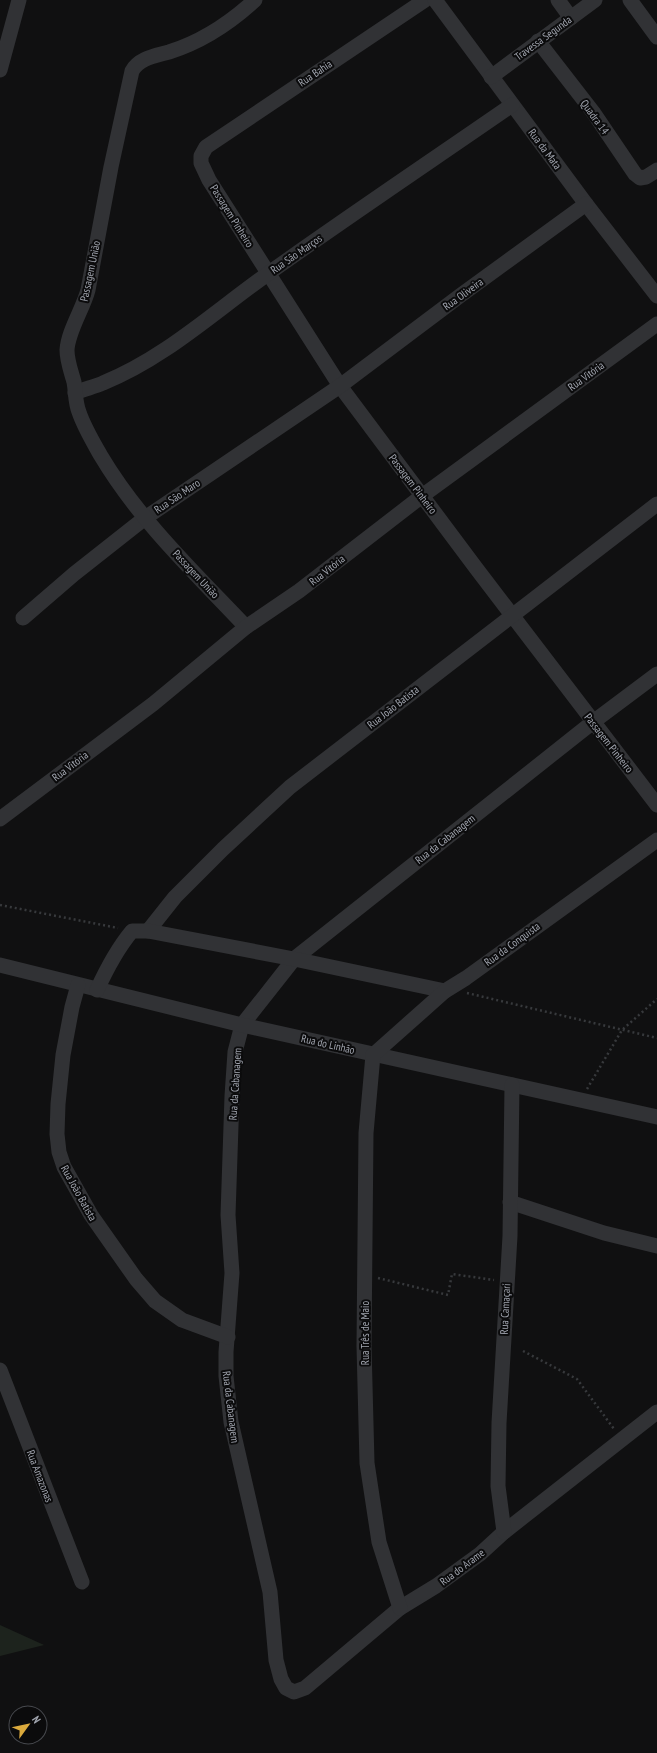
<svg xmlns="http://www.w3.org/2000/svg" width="657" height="1753" font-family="'PT Sans Narrow',sans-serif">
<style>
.green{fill:#1d231d}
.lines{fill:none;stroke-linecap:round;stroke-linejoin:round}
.path{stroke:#37393c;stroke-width:2.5;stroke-dasharray:2 3;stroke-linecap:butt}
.minor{stroke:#313235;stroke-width:15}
.labels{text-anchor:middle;stroke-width:4;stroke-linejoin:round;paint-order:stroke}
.street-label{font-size:11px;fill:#a2a6b0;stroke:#0b0b0c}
</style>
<rect width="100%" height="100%" fill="#101011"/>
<path class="green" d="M0 1625 44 1645 0 1656Z"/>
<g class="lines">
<g class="path">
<path d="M0 905 118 928"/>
<path d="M467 993 657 1038"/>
<path d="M587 1089 622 1030 657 999"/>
<path d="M378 1278 448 1295 452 1274 494 1280"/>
<path d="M523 1351 577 1379 614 1429"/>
</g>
<g class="minor">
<path d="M425 0 206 147 201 156V163L209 180 340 386 476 568 657 805"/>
<path d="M435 0 586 204 657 296"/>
<path d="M558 0 571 18"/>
<path d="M630 0 657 37"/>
<path d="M538 41 593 112 635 174 640 178 646 177 657 170"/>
<path d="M0 70 19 0"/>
<path d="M491 77 595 0"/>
<path d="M75 393C84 389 94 387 103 383 165 358 215 311 269 273 349 216 431 161 512 105"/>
<path d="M23 618 74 574 145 518 340 386 461 295 586 204"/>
<path d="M246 627C195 573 139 520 101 456 93 442 84 427 79 412 75 402 76 393 74 382 71 371 67 361 67 350 68 331 83 309 88 290L111 167 132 71C139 58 155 56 169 52 201 42 230 23 255 0"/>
<path d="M657 674 593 722 294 959 242 1025 235 1052 232 1096 228 1215 232 1273 226 1352V1376L231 1422 270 1592 276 1660 281 1679 286 1688 294 1692 305 1688 400 1608 436 1586 480 1554 504 1532 657 1412"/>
<path d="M0 819 153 704 246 627 299 591 422 496 657 324"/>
<path d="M148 931 175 897 223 849 290 787 657 504"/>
<path d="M0 965 242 1025 657 1117"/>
<path d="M78 985 72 1007 63 1055 58 1104 57 1134 59 1152 64 1167 91 1215 136 1279 155 1301 182 1320 228 1337"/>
<path d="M97 990C107 968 117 949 132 931H148L294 959 445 991"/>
<path d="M510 1202 604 1233 657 1246"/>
<path d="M0 1370 82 1582"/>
<path d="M504 1532 498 1486 499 1423 510 1236 512 1085"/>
<path d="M400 1608 379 1542 367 1463 364 1346 366 1133 373 1055 445 991 466 978 657 840"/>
</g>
</g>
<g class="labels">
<g class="street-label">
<text transform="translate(543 38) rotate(-36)" y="4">Travessa Segunda</text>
<text transform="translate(315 73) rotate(-34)" y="4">Rua Bahia</text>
<text transform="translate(595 117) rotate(54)" y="4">Quadra 14</text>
<text transform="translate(545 149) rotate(53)" y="4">Rua da Mata</text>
<text transform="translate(232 216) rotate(58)" y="4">Passagem Pinheiro</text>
<text transform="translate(296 254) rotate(-35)" y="4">Rua São Marços</text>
<text transform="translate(90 271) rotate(-78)" y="4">Passagem União</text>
<text transform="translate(463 294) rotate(-36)" y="4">Rua Oliveira</text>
<text transform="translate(586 376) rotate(-36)" y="4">Rua Vitória</text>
<text transform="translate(413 484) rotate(53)" y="4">Passagem Pinheiro</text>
<text transform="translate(177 496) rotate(-34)" y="4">Rua São Maro</text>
<text transform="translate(327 570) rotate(-38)" y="4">Rua Vitória</text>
<text transform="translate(196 574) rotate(47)" y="4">Passagem União</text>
<text transform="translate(393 707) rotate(-38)" y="4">Rua João Batista</text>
<text transform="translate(609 743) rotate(52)" y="4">Passagem Pinheiro</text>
<text transform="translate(70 766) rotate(-37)" y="4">Rua Vitória</text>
<text transform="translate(445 839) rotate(-38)" y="4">Rua da Cabanagem</text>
<text transform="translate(512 944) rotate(-36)" y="4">Rua da Conquista</text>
<text transform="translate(328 1044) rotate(13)" y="4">Rua do Linhão</text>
<text transform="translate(235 1084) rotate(-86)" y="4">Rua da Cabanagem</text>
<text transform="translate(79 1193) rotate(61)" y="4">Rua João Batista</text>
<text transform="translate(505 1309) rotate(-87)" y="4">Rua Camaçari</text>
<text transform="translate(365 1333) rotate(-90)" y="4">Rua Três de Maio</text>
<text transform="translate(231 1407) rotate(83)" y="4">Rua da Cabanagem</text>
<text transform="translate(40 1476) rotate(69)" y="4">Rua Amazonas</text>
<text transform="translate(462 1567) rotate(-37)" y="4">Rua do Arame</text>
</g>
</g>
<g transform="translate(28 1725) rotate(57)"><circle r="19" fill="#0b0b0c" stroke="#47494e"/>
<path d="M0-3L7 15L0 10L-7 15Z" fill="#dbaa3d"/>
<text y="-6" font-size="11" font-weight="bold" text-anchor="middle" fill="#a2a6b0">N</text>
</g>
</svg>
